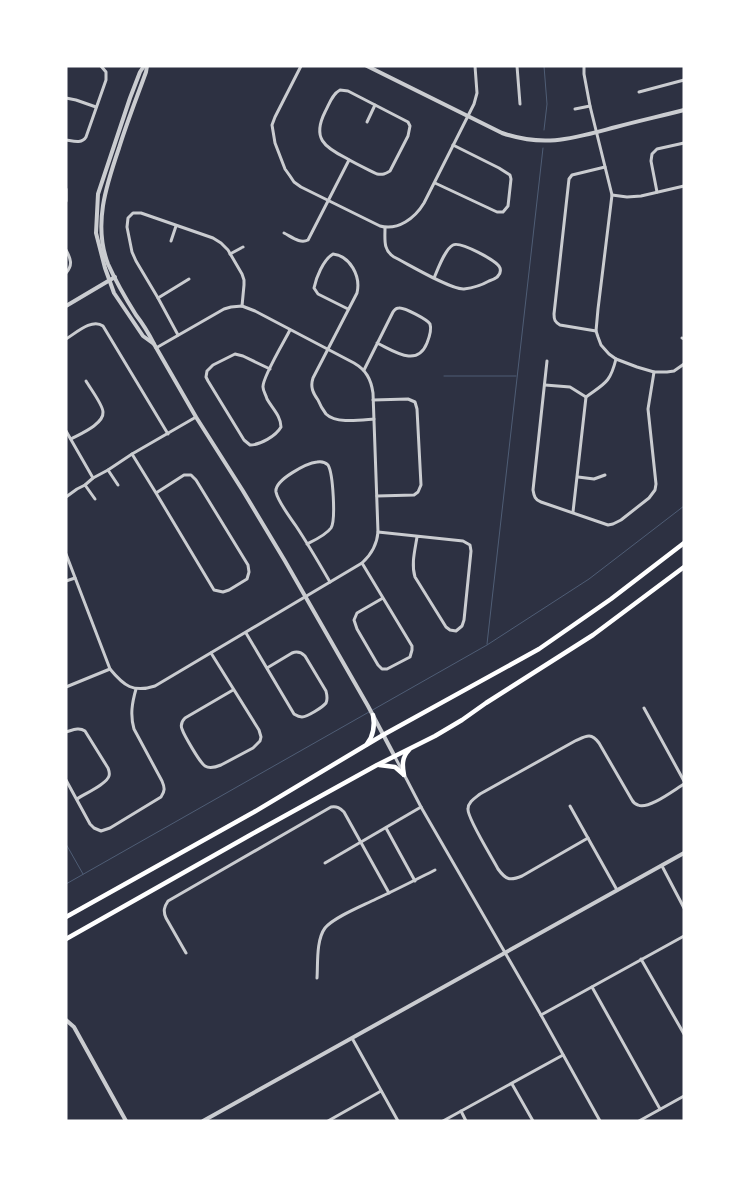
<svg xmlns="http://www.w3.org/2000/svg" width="750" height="1187" font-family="'Playfair Display',serif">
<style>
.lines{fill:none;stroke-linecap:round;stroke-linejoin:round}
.stream{stroke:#4f5d75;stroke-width:1}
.minor{stroke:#caccd0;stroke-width:3}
.tertiary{stroke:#caccd0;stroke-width:4}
.secondary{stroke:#fff;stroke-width:4.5}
</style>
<rect width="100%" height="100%" fill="#2d3142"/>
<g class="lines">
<g class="stream">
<path d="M544 66 547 104 544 130"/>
<path d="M444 376H516"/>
<path d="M487 644 543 148"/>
<path d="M66 844 83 874"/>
<path d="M66 884 487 645 589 579 684 506"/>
</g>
<g class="minor">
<path d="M301 66 275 117 272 125 275 143 285 169 290 176 294 182 301 187 380 226C398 231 415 218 424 203L474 104 477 93 475 66"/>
<path d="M517 66 520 104"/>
<path d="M584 66V74L590 106 612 195 598 309 596 331 598 337 601 345 609 354 616 359 637 367 654 372H667L674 371 684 364"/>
<path d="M340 90 348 91 408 122 410 126 408 136 390 171C385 174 383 175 377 174 367 169 356 164 346 158 324 147 312 138 325 112 329 105 332 94 340 90Z"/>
<path d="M639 92 684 80"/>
<path d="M66 98 76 100 96 107"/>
<path d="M575 109 590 106"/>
<path d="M367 122 375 105"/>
<path d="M66 140C73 141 82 144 86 137L106 80V72L101 66"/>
<path d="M435 183 497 212H503L508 206 511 179 510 175 499 168 453 145"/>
<path d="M66 189V201"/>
<path d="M657 192 651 161 652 154 657 149 684 143"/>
<path d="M612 195 627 197 641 196 684 186"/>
<path d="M385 228C385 240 383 250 394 257 408 264 451 290 464 289 472 288 482 285 489 281 495 279 502 275 500 268 498 261 460 241 453 245 445 249 438 269 434 278"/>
<path d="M284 233C292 237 300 244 308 240L349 160"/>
<path d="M171 241 176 226"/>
<path d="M66 250C71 259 73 265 66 273"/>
<path d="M230 254 243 247"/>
<path d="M158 298 189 279"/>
<path d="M348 309 318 294 314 288C316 278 323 260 333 254 350 256 361 276 357 293L313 378C310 387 313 393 318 400 320 405 323 410 326 414 336 424 361 420 374 419"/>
<path d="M596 331 560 325C555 322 554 320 554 314L569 179 572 175 605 167"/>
<path d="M178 335 158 298 136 261 132 252 127 227 128 218 133 213H141L213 238 221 243 228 250 242 274 244 280V285L242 306"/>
<path d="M682 338 684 339"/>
<path d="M66 339C76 333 92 318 103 326L168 434"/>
<path d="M547 361 533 490C534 496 535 500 541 502L608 525 613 524 621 520 649 498 655 490 656 484 648 409 654 372"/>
<path d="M270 369 243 356 235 354 213 365 207 371 206 377 208 381 244 440 250 445C260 445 276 436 281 427 281 416 272 408 267 399 266 395 263 391 263 387 262 378 285 340 290 330"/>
<path d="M364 370 393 312C395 310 395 308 399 308 404 307 428 320 430 324 432 330 429 338 427 343 417 368 394 351 377 343"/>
<path d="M545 385 570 387 586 397"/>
<path d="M373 400 408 399 415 402 417 409 421 485 418 492 414 495 377 496"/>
<path d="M66 431 93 478"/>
<path d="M71 439C80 434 104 424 103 412 103 405 90 388 86 381"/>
<path d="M132 454 156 493 184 475H191L196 480 248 565 249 572 247 579 229 590 223 592 214 590 156 493"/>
<path d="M108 470 118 485"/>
<path d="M578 477 594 479 605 475"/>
<path d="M85 485 95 499"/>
<path d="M66 497 77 489 85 485 93 478 108 470 132 454 196 417"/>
<path d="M573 512 586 397C605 383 610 383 616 359"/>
<path d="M378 532 463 541 470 545 471 551 464 620 462 626 456 631 450 630 446 627 415 577C411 564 415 550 417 537"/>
<path d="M307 544C315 540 326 535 331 528 336 520 333 473 328 465 325 462 322 461 317 462 307 463 274 480 276 492 278 502 290 517 296 526 308 544 319 563 330 582"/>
<path d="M66 554 110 669C124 686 133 693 155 686L362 563C372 554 377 545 378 532L373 393C371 379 366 370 354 363L255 311 242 306 231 307 224 309 156 348"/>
<path d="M362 563 412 646V650L410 657 387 669H382L378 665 357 629 354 620 357 613 383 598"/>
<path d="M66 581 75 578"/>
<path d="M246 633 294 714C297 716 298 717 302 717 307 717 323 707 326 703 328 699 327 695 326 691L305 656C301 652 297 651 292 653L267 668"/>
<path d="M211 653 259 730 261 737 260 741 253 748 221 765C216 767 210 769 205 766 200 763 184 735 182 729 180 724 182 721 185 718L233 690"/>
<path d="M66 687 110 669"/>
<path d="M644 708 684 781"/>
<path d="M66 732C73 730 79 727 85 731L108 768C109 771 110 773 109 776 107 784 84 794 77 799"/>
<path d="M395 757 421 807 541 1015 600 1121"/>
<path d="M66 780 90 824 94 828 101 831 110 828 161 797C165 791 165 788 162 781L134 729C130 715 132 703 136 689"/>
<path d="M570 806 617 890"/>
<path d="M386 828 415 881"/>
<path d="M588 838 522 876C510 881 506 880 498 869 493 859 467 818 468 809 468 802 475 798 480 794L575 741C586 736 591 732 599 743L632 800C633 802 635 804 638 805 648 810 674 790 684 784"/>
<path d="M325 863 421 807"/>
<path d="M662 866 684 908"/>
<path d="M186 953 166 918C163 911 164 907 168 901L331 807C337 806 340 808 344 812L389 893"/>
<path d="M641 959 684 1034"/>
<path d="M317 978C318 964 316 940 325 928 334 917 362 906 376 899 396 890 415 880 435 870"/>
<path d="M592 987 660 1109"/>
<path d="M541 1015 684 936"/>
<path d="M352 1038 398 1121"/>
<path d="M512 1084 533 1121"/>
<path d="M461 1111 466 1121"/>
<path d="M328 1121 381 1091"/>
<path d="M443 1121 563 1055"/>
<path d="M639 1121 684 1096"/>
</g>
<g class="tertiary">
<path d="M144 66 140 72 130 98 98 194 96 233 105 268 114 293 143 336 154 344"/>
<path d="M147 66 146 72C137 97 127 122 119 148 106 186 93 225 108 264 116 282 126 299 136 315 143 324 149 334 154 344L196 417 243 491 285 561 368 706 395 757"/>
<path d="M367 66 502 133C545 148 574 138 616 127 638 121 661 116 684 110"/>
<path d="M66 306 115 277"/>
<path d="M66 1020 74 1027 126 1121"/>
<path d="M203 1121 684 853"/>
</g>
<g class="secondary">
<path d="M367 744C374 735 375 726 373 715"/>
<path d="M379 765 395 767 403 774"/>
<path d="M404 775C402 765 402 757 409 750"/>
<path d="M66 917 254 812 383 735 539 649 611 599 684 543"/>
<path d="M66 939 252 834 377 765 435 736 462 720 486 703 593 635 684 567"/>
</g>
</g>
<rect width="750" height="1187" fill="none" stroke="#ffffff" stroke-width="135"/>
</svg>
